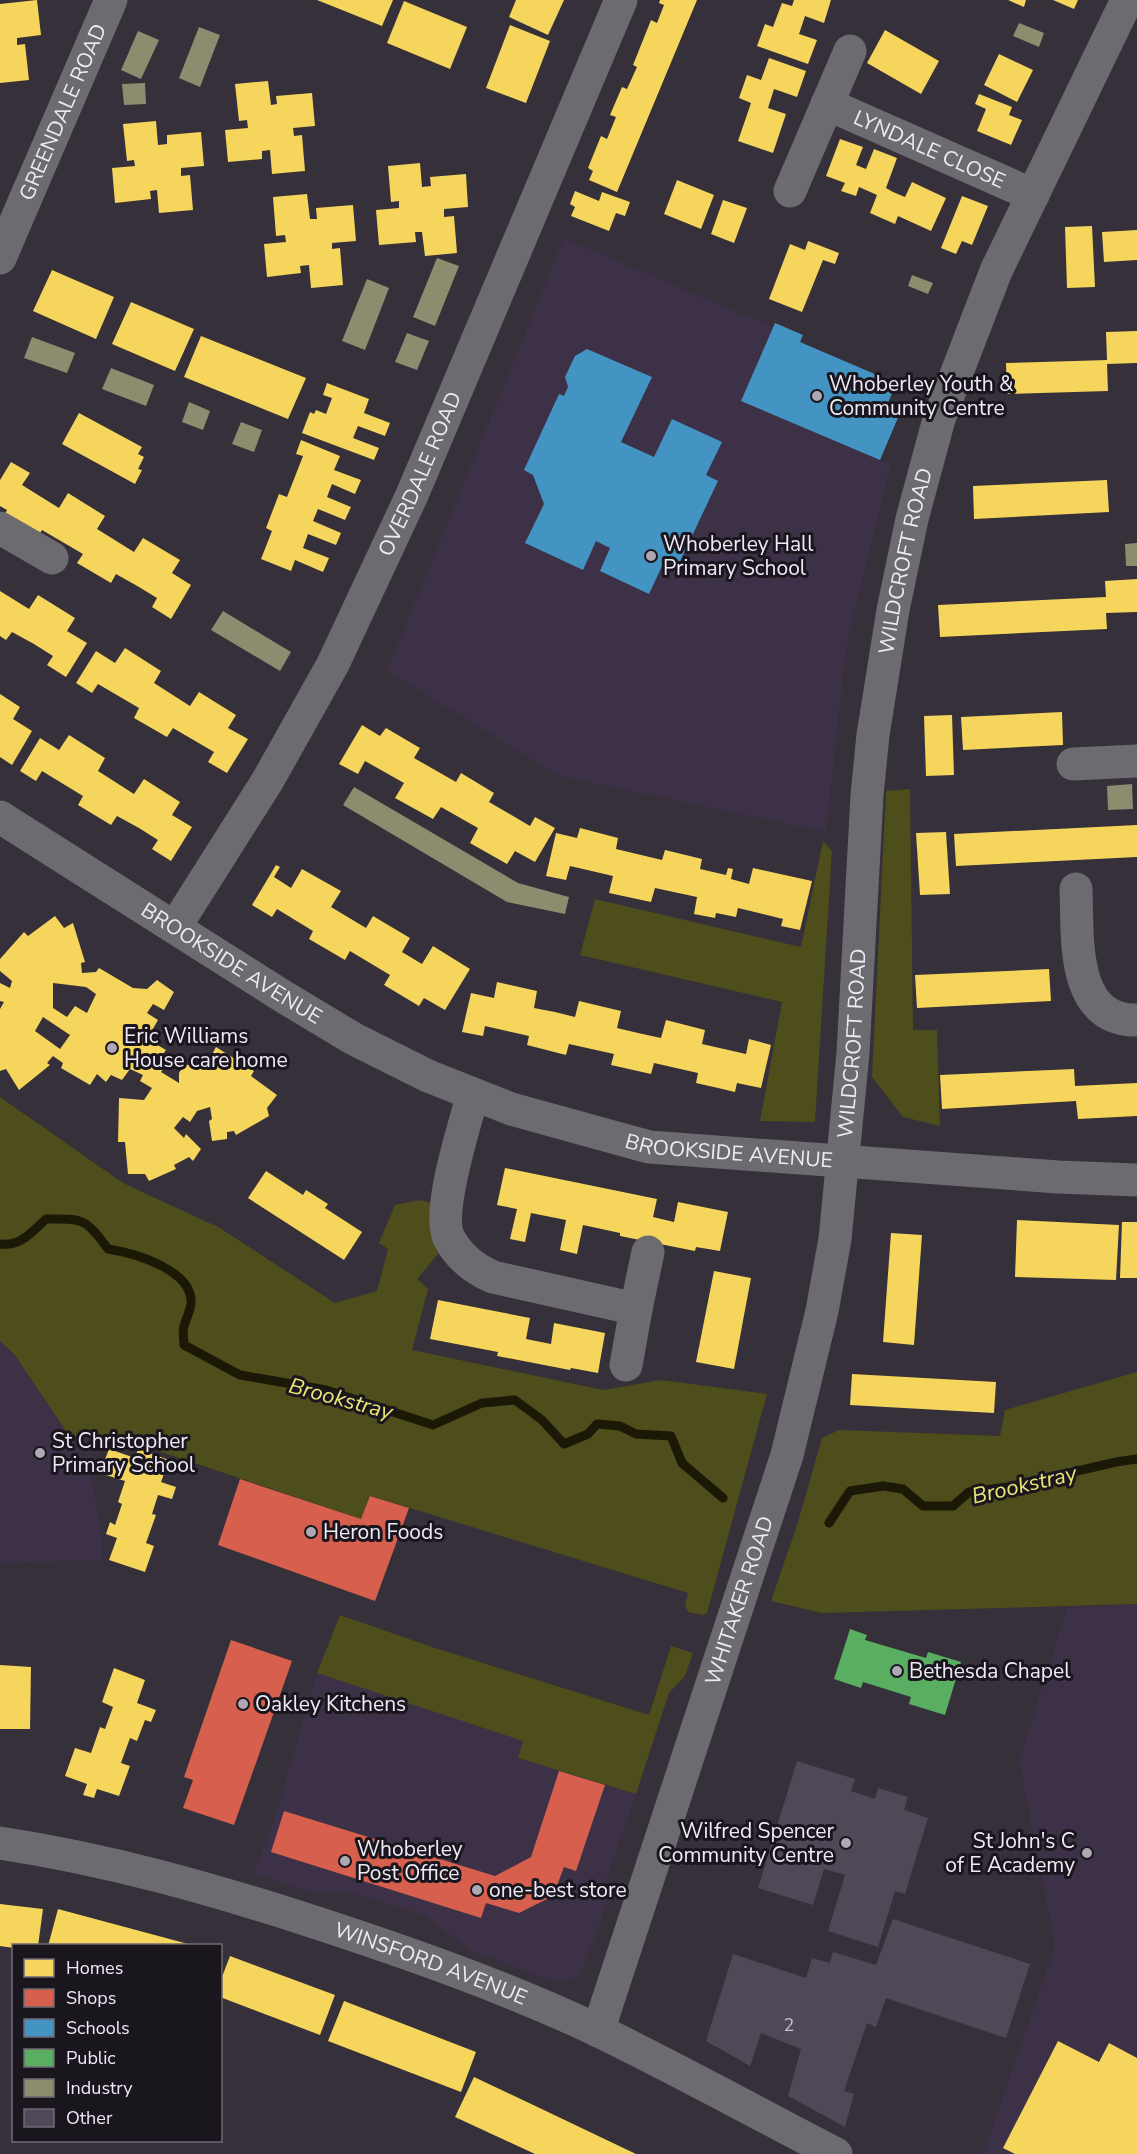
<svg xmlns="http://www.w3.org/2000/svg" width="1137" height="2154" font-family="'Nunito Sans',sans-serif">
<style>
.built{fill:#3c3146}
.green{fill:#4e4d1c}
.homes{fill:#f6d55c;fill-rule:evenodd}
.shops{fill:#d6604d}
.schools{fill:#4393c3}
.public{fill:#5aae61}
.industry{fill:#8c8c6e}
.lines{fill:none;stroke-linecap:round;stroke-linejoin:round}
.stream{stroke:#1b1906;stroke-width:9}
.building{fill:#4f4857}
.street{stroke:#6c6b70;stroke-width:33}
.poi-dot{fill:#aea8b4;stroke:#1a161e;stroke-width:2}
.labels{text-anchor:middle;stroke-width:6;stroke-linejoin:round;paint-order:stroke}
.number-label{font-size:18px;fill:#c7c1ce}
.street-label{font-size:21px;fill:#efe9f5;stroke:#1a161e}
.poi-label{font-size:21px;fill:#efe9f5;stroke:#1a161e;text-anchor:start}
.water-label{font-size:22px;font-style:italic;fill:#e9e676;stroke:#1a161e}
</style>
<rect width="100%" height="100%" fill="#35303a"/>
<g class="built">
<path d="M564 238 773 327 742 401 880 460 891 462 846 650 826 832 559 776 387 671Z"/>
<path d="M0 1341 14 1354 70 1437 89 1469 100 1522 103 1560 0 1563Z"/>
<path d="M1137 1604V2154H983L1055 1946 1019 1761 1067 1608Z"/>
<path d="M317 1673 524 1741 518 1758 636 1794 606 1881 608 1897 595 1937 581 1972 575 1978 563 1981 549 1980 472 1951 423 1915 349 1892 318 1894 253 1874 272 1827Z"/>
</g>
<g class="green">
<path d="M910 789 913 1030H937L940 1126 903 1117 872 1077 886 791Z"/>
<path d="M823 841 832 851 815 1122 760 1121 782 1002 580 955 595 899 801 947Z"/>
<path d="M0 1097 123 1183 220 1228 335 1303 377 1291 388 1249 379 1243 395 1205 420 1200 432 1203 431 1227 438 1254 417 1279 428 1289 412 1350 603 1390 661 1380 767 1394 707 1613 703 1615 688 1612 685 1606 688 1593 371 1496 361 1519 135 1443 88 1434 70 1437 14 1354 0 1341Z"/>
<path d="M1137 1372V1604L822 1613 771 1601 798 1522 822 1438 839 1430 1000 1436 1005 1410Z"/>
<path d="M340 1615 435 1648 649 1715 671 1646 693 1653 685 1676 669 1693 636 1794 518 1758 523 1741 317 1673Z"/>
</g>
<g class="homes">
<path d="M37 0 41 35 17 38V45L25 44 29 80 0 83V4Z"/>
<path d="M317 0H393L382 26Z"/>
<path d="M516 0H564L548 35 509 17Z"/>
<path d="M660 0H697L617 192 589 180 593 171 588 168 601 136 607 139 616 117 610 115 622 87 627 89 637 67 633 65 651 20 657 23 664 5 659 3Z"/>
<path d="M794 0H831L824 23 805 16 799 34 817 40 808 64 757 46 765 24 773 27 782 3 792 6Z"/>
<path d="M1008 0H1026L1024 7Z"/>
<path d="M1053 0H1078L1074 9Z"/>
<path d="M404 1 467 27 450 69 387 43Z"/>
<path d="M510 25 550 41 526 103 486 88Z"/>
<path d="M885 30 939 61 921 94 867 63Z"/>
<path d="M999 54 1033 70 1017 102 984 85Z"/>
<path d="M769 58 806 71 797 97 774 89 768 108 786 114 773 153 738 141 751 103 739 98 747 75 761 80Z"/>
<path d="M268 81 271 105 277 104 276 96 312 93 315 126 293 128 294 136 302 135 305 171 272 174 270 150 262 151V159L228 162 225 130 248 128 247 120 239 121 235 84Z"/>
<path d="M979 94 1012 107 1009 115 1022 120 1011 145 977 131 986 109 975 104Z"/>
<path d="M156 121 158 145 167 144V135L201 132 204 166 181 168V176L190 175 193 210 159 213 157 190 150 191 151 199 115 203 112 168 135 166 134 160 127 161 123 124Z"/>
<path d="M840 139 863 147 856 165 866 169 874 149 897 158 886 188 893 192 905 197 912 182 946 198 931 231 898 216 895 224 870 213 877 195 859 187 856 196 841 191 845 183 826 176Z"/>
<path d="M420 163 422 187 431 186 430 177 466 174 468 207 444 209V217L454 216 457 253 425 256 422 232H415L416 242 379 245 376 210 399 208V201L391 202 388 166Z"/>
<path d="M677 180 714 195 701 229 664 214Z"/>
<path d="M575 191 599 201 602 192 630 202 625 216 616 213 609 231 571 216 575 207 570 204Z"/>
<path d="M307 194 310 219H317L316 208 353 205 356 241 332 243V249L340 248 343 285 311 288 309 265 300 266 301 273 267 277 264 244 286 242 285 235 276 236 273 197Z"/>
<path d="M962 196 988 206 972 245 962 241 956 254 941 248Z"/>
<path d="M723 200 747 208 734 243 711 234Z"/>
<path d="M1092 226 1095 287 1067 288 1065 227Z"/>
<path d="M1137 230V260L1104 262 1102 232Z"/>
<path d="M808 241 839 253 835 264 823 260 802 312 769 299 790 244 805 250Z"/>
<path d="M52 270 114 297 96 339 33 311Z"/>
<path d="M131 302 194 329 175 371 112 344Z"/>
<path d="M1137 331V363L1107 364 1108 391 1007 394 1006 363 1107 360 1106 332Z"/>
<path d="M201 336 306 378 288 419 184 377Z"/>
<path d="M327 383 369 399 364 413 390 423 385 436 358 426 353 438 379 448 374 460 302 433 310 412 314 414 316 410 326 414 332 398 323 395Z"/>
<path d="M79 413 142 447 138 454 144 457 138 469 142 470 135 484 62 444Z"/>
<path d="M301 440 340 456 334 470 361 480 355 494 332 484 327 497 351 507 345 520 318 509 313 521 341 533 336 545 308 534 303 548 329 558 323 572 295 560 291 571 261 559 272 531 266 528 279 494 287 497 303 456 296 454Z"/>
<path d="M11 462 30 473 22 485 59 508 68 493 105 516 97 529 134 552 143 538 180 560 172 573 191 585 171 619 152 607 157 598 139 587 116 574 111 583 77 563 83 554 42 530 36 539 2 520 7 510 0 506V480Z"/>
<path d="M1107 480 1109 512 974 519 973 486Z"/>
<path d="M1137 579V612L1106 613 1107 629 940 637 938 605 1106 597 1105 581Z"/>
<path d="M0 591 29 609 38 595 75 618 67 631 87 643 66 677 47 665 53 656 34 644 12 632 6 640 0 636Z"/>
<path d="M125 648 161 671 154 683 190 706 199 692 236 715 228 728 248 739 227 773 208 762 214 752 173 728 167 737 134 718 139 708 98 684 92 693 76 683 96 651 115 663Z"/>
<path d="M0 694 20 707 13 719 32 731 12 765 0 757Z"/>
<path d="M1062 712 1063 745 963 750 961 717Z"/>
<path d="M952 715 954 775 926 776 924 716Z"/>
<path d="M362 725 380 736 386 728 420 748 414 758 456 782 461 773 494 793 489 802 530 826 535 817 555 828 535 862 515 851 507 864 470 843 478 828 441 807 433 819 395 798 404 783 365 761 358 774 339 764Z"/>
<path d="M69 735 105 758 98 771 134 794 144 779 180 802 172 815 192 827 171 861 152 849 158 840 139 828 117 816 111 825 78 805 83 796 42 771 36 781 20 771 40 738 59 750Z"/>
<path d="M1137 825V857L956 866 954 834Z"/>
<path d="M580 828 618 838 616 849 662 860 665 850 702 859 700 869 726 875 728 868 733 869 731 879 749 884 753 868 812 881 800 930 781 926 783 919 738 908 736 917 716 913 715 918 694 914 697 897 655 888 651 902 609 893 613 876 570 866 566 880 546 876 556 833 577 838Z"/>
<path d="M946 832 950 894 920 895 916 833Z"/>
<path d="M276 865 280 867 274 877 291 888 302 869 341 891 331 907 366 928 373 916 410 938 402 952 422 964 433 946 470 969 445 1010 424 998 419 1006 384 985 390 975 350 951 345 960 309 939 313 931 277 909 272 917 252 905Z"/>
<path d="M55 916 64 928 73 923 85 962 81 963 82 973 96 972 99 968 133 988 147 989 157 980 174 992 164 1010 153 1004 147 1013 158 1020 147 1039 166 1050 160 1058 168 1063 161 1072 179 1083V1073L184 1065 207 1064 216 1047 254 1071 251 1076 277 1095 267 1108 269 1116 236 1135 234 1131 227 1132V1139L212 1141 209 1121 212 1119 210 1107 197 1111 190 1122 183 1117 174 1128 184 1138 186 1134 201 1149 193 1161 189 1157 174 1165 176 1169 149 1181 145 1174H128L125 1142H118L119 1098 144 1100 152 1088 140 1081 143 1075 130 1069 122 1080 111 1075 106 1082 97 1074 90 1085 61 1068 63 1063 53 1056 47 1063 50 1065 19 1090 6 1069 0 1071V1009L4 1002 0 1001V983L10 988 12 981 0 971V959L24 932 28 936ZM53 983 86 987 96 994 87 1013 75 1006 67 1017 53 1008ZM43 1017 70 1035 60 1049 35 1031Z"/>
<path d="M1049 969 1051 1001 917 1008 915 975Z"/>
<path d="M497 982 537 991 534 1008 555 1012 575 1017 579 1001 621 1011 617 1028 638 1033 661 1038 666 1020 705 1030 702 1044 746 1054 749 1039 771 1045 761 1088 737 1083 735 1092 718 1088 696 1083 698 1073 654 1063 651 1074 611 1065 614 1054 569 1044 566 1055 527 1045 529 1036 485 1026 483 1036 462 1032 471 993 494 998Z"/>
<path d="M1074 1069 1075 1086 1137 1083V1116L1078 1119 1076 1101 942 1109 940 1075Z"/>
<path d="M505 1168 657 1199 653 1217 674 1222 678 1202 728 1212 720 1251 696 1247 695 1251 620 1236V1233L583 1225 577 1254 560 1250 566 1220 531 1213 525 1242 510 1239 517 1209 497 1205Z"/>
<path d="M266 1171 303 1195 306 1190 328 1204 325 1208 362 1232 344 1260 248 1198Z"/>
<path d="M1017 1220 1119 1225 1116 1280 1015 1277Z"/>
<path d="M1122 1222H1137V1278H1120Z"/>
<path d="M891 1233 922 1235 914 1345 883 1342Z"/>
<path d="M714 1271 751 1278 734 1369 696 1362Z"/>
<path d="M438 1300 530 1318 526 1339 551 1344 554 1323 605 1333 598 1373 571 1368 570 1370 497 1356 498 1352 430 1339Z"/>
<path d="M852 1374 996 1382 994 1413 850 1405Z"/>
<path d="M109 1449 135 1458 138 1449 169 1460 161 1482 176 1487 172 1499 158 1495 152 1514 156 1515 146 1543 154 1546 145 1572 109 1560 117 1538 106 1534 110 1522 115 1525 122 1504 118 1502 125 1481 100 1473Z"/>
<path d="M0 1665 31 1667 30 1729H0Z"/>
<path d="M114 1668 145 1680 137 1703 156 1710 151 1722 145 1720 137 1741 130 1738 121 1763 130 1766 119 1796 97 1789 94 1798 83 1795 87 1784 65 1776 75 1748 91 1753 100 1727 105 1729 113 1707 102 1702Z"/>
<path d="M0 1904 43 1909 38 1946H14V1948L0 1946Z"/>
<path d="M58 1909 192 1945V1946H48Z"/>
<path d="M230 1956 335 1995 320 2035 220 1997V1982Z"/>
<path d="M344 2001 476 2052 461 2092 328 2041Z"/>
<path d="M1058 2041 1099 2062 1109 2043 1137 2058V2154H1015L1003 2148Z"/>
<path d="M474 2077 527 2102 636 2154H535L455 2117Z"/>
</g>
<g class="shops">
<path d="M240 1479 361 1519 370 1496 409 1508 375 1601 218 1545Z"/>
<path d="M231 1640 292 1661 234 1825 183 1808 193 1780 184 1777Z"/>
<path d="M559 1771 605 1785 576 1871 564 1867 553 1896 519 1913 486 1903 481 1918 271 1852 284 1811 495 1876 531 1857Z"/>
</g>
<g class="schools">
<path d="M775 323 803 335 800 342 877 375 874 382 893 391 886 407 900 413 880 460 741 401Z"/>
<path d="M587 349 652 377 621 442 654 457 672 419 722 442 706 475 718 481 675 572 662 566 649 594 600 571 610 548 596 541 583 570 525 543 544 504 533 475 524 470 559 394 564 396 568 387 565 377 575 356Z"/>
</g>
<path class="public" d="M850 1629 867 1635 865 1640 926 1658 928 1652 961 1662 945 1715 909 1704 911 1697 863 1682 861 1688 834 1679Z"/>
<g class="industry">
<path d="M1019 23 1044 33 1039 47 1013 36Z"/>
<path d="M199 27 220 35 200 87 179 78Z"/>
<path d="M138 31 159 40 141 79 121 70Z"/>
<path d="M145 83 146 104 124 105 122 84Z"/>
<path d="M437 258 459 266 435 326 413 317Z"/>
<path d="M912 275 933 283 928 294 908 286Z"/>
<path d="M367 279 389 288 365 350 342 341Z"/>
<path d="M407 333 429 341 417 370 395 362Z"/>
<path d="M32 337 75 353 67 373 24 358Z"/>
<path d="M111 368 154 385 146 406 102 389Z"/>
<path d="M189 402 210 411 203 430 182 422Z"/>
<path d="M241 422 262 430 254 452 232 444Z"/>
<path d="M1137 543V566H1126L1125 544Z"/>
<path d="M223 611 291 652 280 671 211 630Z"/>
<path d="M1132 784 1133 809 1108 810 1107 786Z"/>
<path d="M354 787 518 883 569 897 565 914 507 902 343 805Z"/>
</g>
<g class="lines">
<g class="stream">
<path d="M0 1244C20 1247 32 1232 46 1219 84 1219 84 1217 108 1249 134 1253 194 1270 191 1304 190 1311 186 1319 184 1326 182 1332 184 1339 184 1345L240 1375 326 1390 433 1425 482 1403 515 1400 542 1420 564 1444 588 1434 597 1424 620 1426 636 1434 671 1436 682 1463 723 1498"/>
<path d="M829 1523 850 1491 883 1486 903 1489 923 1506H953L969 1492 1008 1487 1116 1462 1137 1459"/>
</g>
</g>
<g class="building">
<path d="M797 1761 855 1779 851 1791 875 1799 878 1788 908 1797 904 1810 928 1818 905 1894 895 1891 878 1947 828 1931 845 1875 824 1869 813 1905 758 1888Z"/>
<path d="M893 1919 1030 1964 1006 2038 886 1998 876 2027 867 2023 844 2091 854 2094 845 2127 788 2096 801 2049 761 2033 750 2066 706 2041 733 1954 806 1978 812 1958 830 1963 833 1952 876 1965Z"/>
</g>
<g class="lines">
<g class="street">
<path id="s1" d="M827 104 1033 195"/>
<path d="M790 191 850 51"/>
<path id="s2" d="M0 258 111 0"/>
<path d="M0 528 52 558"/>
<path d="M1073 764 1137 761"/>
<path id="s3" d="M0 817 284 997 354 1039 428 1076 511 1109 649 1147 1058 1177 1137 1180"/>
<path d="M1076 889C1078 936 1070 1021 1137 1020"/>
<path id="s4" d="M175 927 268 780 333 664 412 495 621 0"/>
<path d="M473 1094C465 1124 436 1212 449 1238 459 1257 474 1269 493 1277L636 1309 626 1365"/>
<path d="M636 1309 648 1252"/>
<path id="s5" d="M0 1843C106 1859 209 1888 311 1921 409 1953 506 1987 599 2031 679 2070 757 2113 836 2154"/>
<path id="s6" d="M598 2031 787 1455 822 1311 835 1239 853 1053 867 795 873 735 893 610 912 519 939 419 996 271 1127 0"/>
</g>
</g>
<g class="poi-dot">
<circle cx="817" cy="396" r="6"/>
<circle cx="651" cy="556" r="6"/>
<circle cx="112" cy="1048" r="6"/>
<circle cx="40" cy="1453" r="6"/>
<circle cx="311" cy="1532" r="6"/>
<circle cx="897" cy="1671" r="6"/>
<circle cx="243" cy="1704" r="6"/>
<circle cx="846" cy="1843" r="6"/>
<circle cx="1087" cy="1853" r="6"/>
<circle cx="345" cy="1861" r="6"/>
<circle cx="477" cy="1890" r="6"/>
</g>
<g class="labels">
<g class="number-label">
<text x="789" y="2031">2</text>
</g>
<g class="street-label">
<text dy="7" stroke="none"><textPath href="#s2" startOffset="159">GREENDALE ROAD</textPath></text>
<text dy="7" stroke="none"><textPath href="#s1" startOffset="112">LYNDALE CLOSE</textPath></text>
<text dy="7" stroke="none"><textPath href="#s4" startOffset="516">OVERDALE ROAD</textPath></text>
<text dy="7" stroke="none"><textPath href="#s6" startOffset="1510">WILDCROFT ROAD</textPath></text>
<text dy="7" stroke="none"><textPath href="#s3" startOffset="274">BROOKSIDE AVENUE</textPath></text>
<text dy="7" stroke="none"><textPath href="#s6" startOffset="1024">WILDCROFT ROAD</textPath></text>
<text dy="7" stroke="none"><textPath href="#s3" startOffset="813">BROOKSIDE AVENUE</textPath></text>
<text dy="7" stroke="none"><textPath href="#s6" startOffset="453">WHITAKER ROAD</textPath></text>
<text dy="7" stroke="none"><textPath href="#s5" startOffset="448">WINSFORD AVENUE</textPath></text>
</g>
<g class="poi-label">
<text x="829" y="391">Whoberley Youth &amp;<tspan x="829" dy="24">Community Centre</tspan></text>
<text x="663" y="551">Whoberley Hall<tspan x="663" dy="24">Primary School</tspan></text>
<text x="124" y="1043">Eric Williams<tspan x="124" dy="24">House care home</tspan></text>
<text x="52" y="1448">St Christopher<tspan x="52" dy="24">Primary School</tspan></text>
<text x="323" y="1539">Heron Foods</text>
<text x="909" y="1678">Bethesda Chapel</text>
<text x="255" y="1711">Oakley Kitchens</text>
<text x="834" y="1838" text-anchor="end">Wilfred Spencer<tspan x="834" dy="24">Community Centre</tspan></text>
<text x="1075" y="1848" text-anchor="end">St John's C<tspan x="1075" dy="24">of E Academy</tspan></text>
<text x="357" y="1856">Whoberley<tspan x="357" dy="24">Post Office</tspan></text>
<text x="489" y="1897">one-best store</text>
</g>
<g class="water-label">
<text transform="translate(341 1398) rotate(15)" y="8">Brookstray</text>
<text transform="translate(1024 1484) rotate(-13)" y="8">Brookstray</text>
</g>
</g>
<rect x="12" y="1944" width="210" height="198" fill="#1a161e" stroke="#6f6a74" stroke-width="1.5"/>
<rect x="24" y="1959" width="30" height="18" fill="#f6d55c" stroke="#6f6a74" stroke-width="1.5"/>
<text x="66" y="1974" font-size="18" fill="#efe9f5">Homes</text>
<rect x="24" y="1989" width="30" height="18" fill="#d6604d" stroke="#6f6a74" stroke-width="1.5"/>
<text x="66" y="2004" font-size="18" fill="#efe9f5">Shops</text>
<rect x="24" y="2019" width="30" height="18" fill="#4393c3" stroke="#6f6a74" stroke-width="1.5"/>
<text x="66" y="2034" font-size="18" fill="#efe9f5">Schools</text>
<rect x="24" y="2049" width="30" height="18" fill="#5aae61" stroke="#6f6a74" stroke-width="1.5"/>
<text x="66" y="2064" font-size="18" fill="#efe9f5">Public</text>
<rect x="24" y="2079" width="30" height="18" fill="#8c8c6e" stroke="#6f6a74" stroke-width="1.5"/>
<text x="66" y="2094" font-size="18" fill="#efe9f5">Industry</text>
<rect x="24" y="2109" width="30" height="18" fill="#4f4857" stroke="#6f6a74" stroke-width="1.5"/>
<text x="66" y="2124" font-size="18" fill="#efe9f5">Other</text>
</svg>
